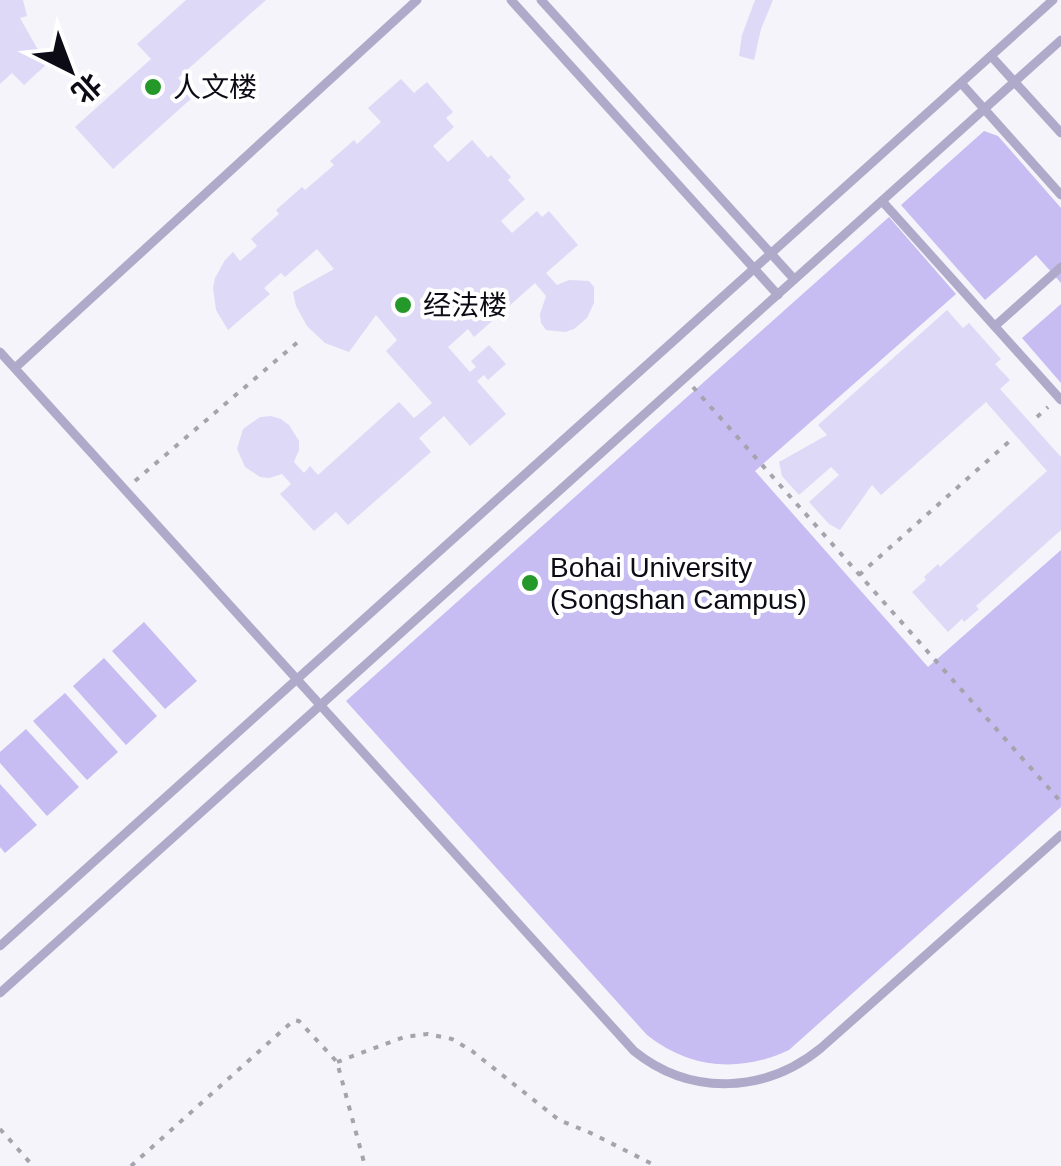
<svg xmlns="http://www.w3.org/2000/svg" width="1061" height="1166" font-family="Arial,'Noto Sans SC',sans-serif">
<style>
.green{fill:#c7bdf2}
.building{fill:#ded9f7}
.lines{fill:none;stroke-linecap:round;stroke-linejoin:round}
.path{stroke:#a5a3ab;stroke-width:4;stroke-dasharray:5 8;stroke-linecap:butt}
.lane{stroke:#b0aaca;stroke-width:9}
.poi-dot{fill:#24992a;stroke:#fff;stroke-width:4}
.labels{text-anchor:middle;stroke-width:8;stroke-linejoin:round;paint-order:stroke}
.poi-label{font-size:28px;fill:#0d0b15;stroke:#fff;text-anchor:start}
</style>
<rect width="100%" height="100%" fill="#f5f4fa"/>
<g class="green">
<path d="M984 131 998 136 1061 208V283L1036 255 985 300 901 205Z"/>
<path d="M889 217 956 294 755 471 928 667 1061 550V807L789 1050C740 1073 690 1069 647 1035L346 701Z"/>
<path d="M1061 304V383L1022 338Z"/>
<path d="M144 622 197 681 165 709 112 651Z"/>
<path d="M104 658 157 716 126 745 73 686Z"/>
<path d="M65 693 118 752 87 780 33 721Z"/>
<path d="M26 729 79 787 47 816 0 763V752Z"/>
<path d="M0 784 37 825 5 853 0 847Z"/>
</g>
<g class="building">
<path d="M0 0H23L27 16 20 18 37 48 49 62 24 85 12 73 0 84Z"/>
<path d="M186 0H266L178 78 194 96 113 169 75 127 151 59 137 44Z"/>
<path d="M755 0H773L761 29 754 60 739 56 742 35Z"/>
<path d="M401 79 414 93 427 82 453 112 446 118 454 127 433 146 448 162 472 140 488 158 491 155 511 177 508 180 525 199 501 221 512 233 537 211 542 217 549 211 578 245 546 273 557 285 569 280 589 281 594 287V303L587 318 574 329 565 332 546 330 541 323 540 314 546 296 535 283 474 337 468 329 448 347 470 372 476 367 471 361 489 345 506 364 488 380 484 375 477 381 506 414 470 446 444 416 419 438 431 452 348 525 336 512 314 531 280 494 291 484 282 474 269 478 260 477 245 467 237 449 243 429 260 417 271 416 281 419 289 425 299 441V450L294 462 304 473 310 466 318 475 399 402 414 418 432 403 386 351 397 340 376 315 349 352 325 343 307 326 296 306 293 292 334 269 317 249 285 277 281 273 264 288 270 294 228 330 216 310 213 288 215 278 225 260 233 252 240 261 257 246 251 239 279 214 276 210 302 187 305 190 334 165 330 161 354 140 357 144 381 122 368 108Z"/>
<path d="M947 310 963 328 969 323 1001 359 995 364 1010 380 1000 389 1061 457V530L976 606 979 609 964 622 962 619 948 632 912 592 926 580 924 577 938 564 940 567 1047 471 986 402 881 495 872 485 840 530 829 524 809 502 839 475 831 467 799 495 782 476 779 462 827 435 818 425Z"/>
</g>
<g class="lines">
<g class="path">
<path d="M693 387 1061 802"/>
<path d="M1037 417 1048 407"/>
<path d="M135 481 299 341"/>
<path d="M859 575 1012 439"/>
<path d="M337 1062 404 1037 428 1034 452 1039 472 1051 559 1120 593 1134 656 1166"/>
<path d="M0 1129 33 1166"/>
<path d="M131 1166 294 1020 299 1021 337 1062 365 1166"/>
</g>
<g class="lane">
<path d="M511 0 778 295"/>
<path d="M541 0 794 279"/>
<path d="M991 56 1061 133"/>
<path d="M961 83 1061 195"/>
<path d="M882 201 1061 400"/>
<path d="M995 326 1061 267"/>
<path d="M0 352 634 1051C691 1097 766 1093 821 1048L1061 835"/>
<path d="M15 368 417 0"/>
<path d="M0 946 1053 0"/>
<path d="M0 993 1061 40"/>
</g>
</g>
<g class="poi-dot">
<circle cx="153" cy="87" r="10"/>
<circle cx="403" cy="305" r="10"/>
<circle cx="530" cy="583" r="10"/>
</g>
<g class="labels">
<g class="poi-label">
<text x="173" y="97">人文楼</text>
<text x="423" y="315">经法楼</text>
<text x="550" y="577">Bohai University<tspan x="550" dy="32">(Songshan Campus)</tspan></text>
</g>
</g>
<g transform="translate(70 70) rotate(138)" stroke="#ffffff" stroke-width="8" paint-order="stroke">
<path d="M0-8L18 38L0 25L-18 38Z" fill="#0d0b15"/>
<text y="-15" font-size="28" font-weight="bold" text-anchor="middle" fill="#0d0b15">北</text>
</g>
</svg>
